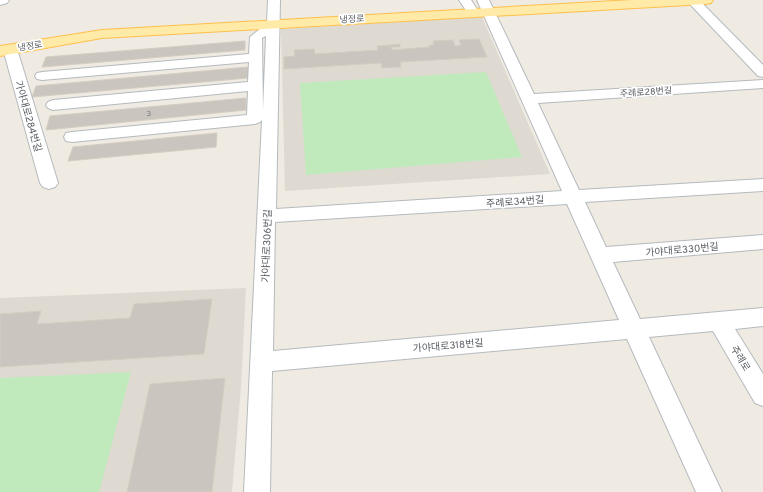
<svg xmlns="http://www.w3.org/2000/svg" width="763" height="492" font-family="Overpass,'Noto Sans KR',sans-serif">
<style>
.education{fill:#dfdad1}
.green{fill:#c0e9bc}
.building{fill:#cac6bf;stroke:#d4cdc0}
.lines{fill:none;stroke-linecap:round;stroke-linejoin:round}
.minor-casing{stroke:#b5babe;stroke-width:2}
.major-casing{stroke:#ffbf4c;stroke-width:2}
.minor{fill:#fff;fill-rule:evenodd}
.major{fill:#ffeaa8;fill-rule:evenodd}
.labels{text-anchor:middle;stroke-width:3.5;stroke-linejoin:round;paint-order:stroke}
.number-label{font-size:8px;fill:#777a7c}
.far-street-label{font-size:9px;fill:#5b6065;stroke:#fff}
.street-label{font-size:10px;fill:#5b6065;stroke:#fff}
</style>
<rect width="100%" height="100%" fill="#efebe2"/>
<g class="education">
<path d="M482 17 550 174 285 191 281 29Z"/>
<path d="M246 288 241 387 232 492H0V298Z"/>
</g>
<g class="green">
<path d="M486 72 522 157 306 175 300 83Z"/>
<path d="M131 372 99 492H0V378Z"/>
</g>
<g class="building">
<path d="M479 39 487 57 400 62 401 67 382 68 381 63 284 69V57L295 56 294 50 314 49 315 54 378 50 377 46 400 44V47H391L392 50 429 47 430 45H434L433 41 453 40 455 46 461 45 459 40Z"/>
<path d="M245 41V50L42 67 46 57Z"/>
<path d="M248 67V78L32 97 36 86Z"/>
<path d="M246 98V110L46 130 50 116Z"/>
<path d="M217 133 216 147 68 161 73 147Z"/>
<path d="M212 299 204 354 0 367V314L41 311 37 324 130 318 134 304Z"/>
<path d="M225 378 212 492H127L150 384Z"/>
</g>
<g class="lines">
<defs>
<g id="minor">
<path d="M0 0H9L7 3 0 5Z"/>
<path d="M268 0H280L276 209 562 191 477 0H489L534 94 763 80V88L538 103 579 190 763 179V191L585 202 606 247 763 235V249L613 262 640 319 763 308V326L735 329 763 374V406L755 403 713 331 649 337 722 492H696L627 339 272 371 270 492H244L262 120 260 122 255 124 72 142 66 141 64 137 66 133 72 132 247 115 248 91 53 110 48 108 46 105 48 102 53 100 248 82 249 62 42 80 37 79 35 76 37 73 42 72 249 54 250 37 267 23ZM266 36 263 110 262 38ZM567 204 619 320 273 351 275 222Z"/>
<path d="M459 0H471L479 12 477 15H469Z"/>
<path d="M686 0H699L763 65V77L758 76Z"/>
<path d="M10 45 15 46 17 49 58 183 55 187 49 189 43 187 40 183 3 49 5 46Z"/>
</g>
<path id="major" d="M632 0H713L711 3 706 4 102 38 0 56V46L102 30Z"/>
</defs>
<use href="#minor" class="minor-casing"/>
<use href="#major" class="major-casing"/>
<use href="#minor" class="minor"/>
<use href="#major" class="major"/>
</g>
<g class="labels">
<g class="number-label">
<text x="149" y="116">3</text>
</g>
<g class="far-street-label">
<text transform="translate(352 19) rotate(-3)" y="3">냉정로</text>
<text transform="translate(30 46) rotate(-9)" y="3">냉정로</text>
<text transform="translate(646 92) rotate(-4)" y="3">주례로28번길</text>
</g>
<g class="street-label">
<text transform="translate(29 116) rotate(74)" y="4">가야대로284번길</text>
<text transform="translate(515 201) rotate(-4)" y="4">주례로34번길</text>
<text transform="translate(266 246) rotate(-88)" y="4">가야대로306번길</text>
<text transform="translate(682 249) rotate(-5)" y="4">가야대로330번길</text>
<text transform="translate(448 345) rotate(-5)" y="4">가야대로318번길</text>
<text transform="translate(741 358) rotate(59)" y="4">주례로</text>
</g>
</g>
</svg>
